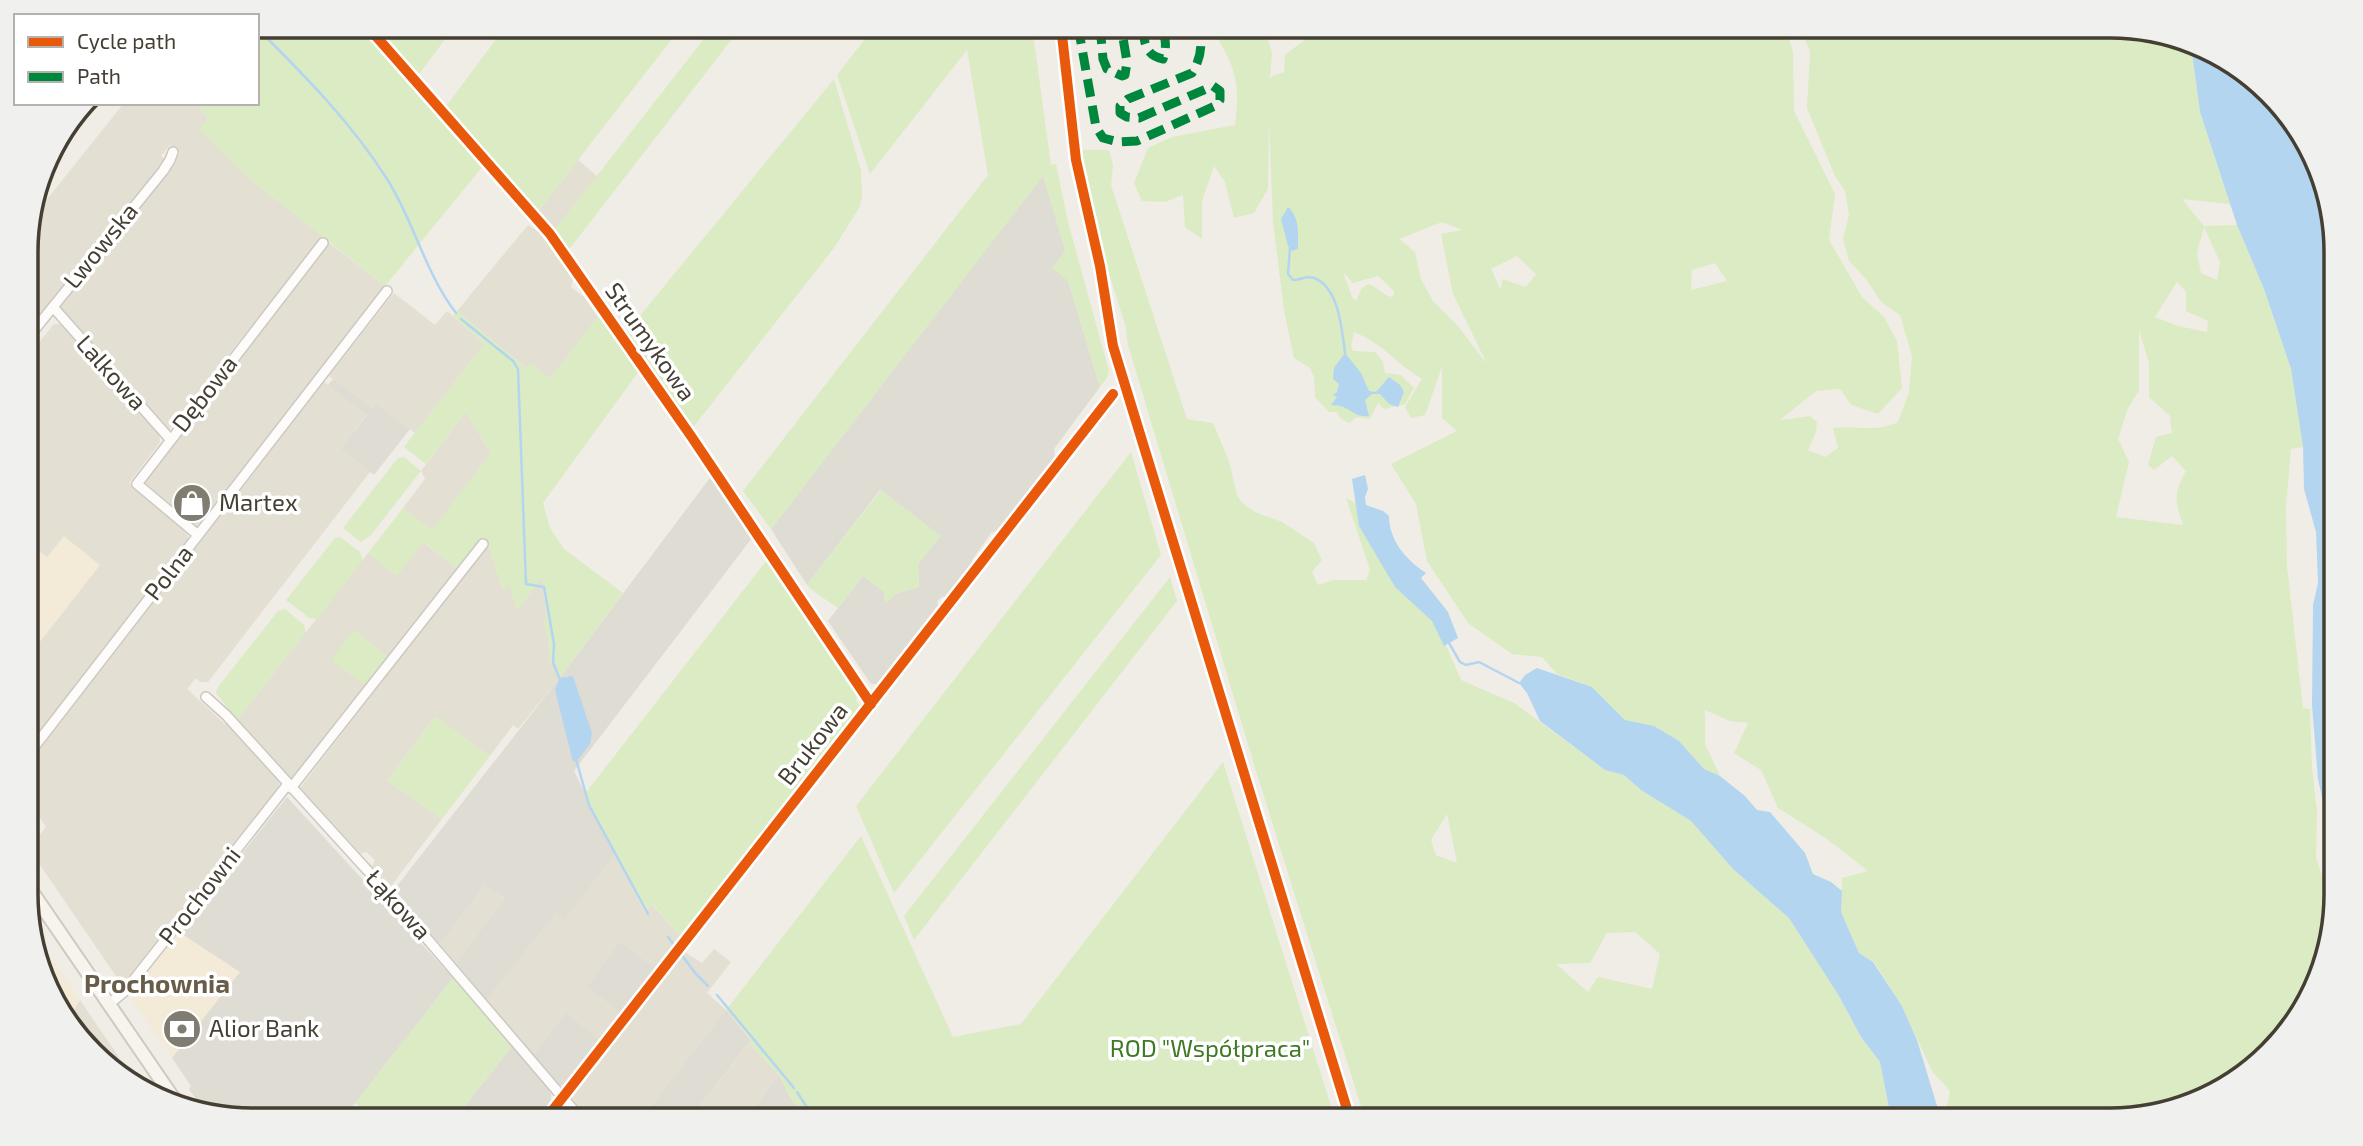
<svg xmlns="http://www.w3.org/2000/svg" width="2363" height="1146" font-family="'Exo 2',sans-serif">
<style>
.residential{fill:#e4dfd3}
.commercial{fill:#f3ead8}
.industrial{fill:#dfdcd4}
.green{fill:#dbebc4;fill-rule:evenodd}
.water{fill:#b4d5f0}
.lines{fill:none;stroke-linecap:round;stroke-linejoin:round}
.stream{stroke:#b4d5f0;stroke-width:2.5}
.street-casing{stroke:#ccc9c2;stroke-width:12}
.secondary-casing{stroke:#cfcabd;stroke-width:16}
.street{stroke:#fdfcfb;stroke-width:9}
.secondary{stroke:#f6f4ed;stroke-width:12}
.quiet{stroke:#00873e;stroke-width:9;stroke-dasharray:18 9;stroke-linecap:butt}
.cycleway-casing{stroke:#fff;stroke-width:15}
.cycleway{stroke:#e8590c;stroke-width:10}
.labels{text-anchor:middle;stroke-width:7;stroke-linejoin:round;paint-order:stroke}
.street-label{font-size:24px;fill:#453f33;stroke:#fff}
.poi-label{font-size:24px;fill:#453f33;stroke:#fff;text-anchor:start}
.park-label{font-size:24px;fill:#407924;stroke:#fff}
.neighbourhood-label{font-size:26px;font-weight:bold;fill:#685d4a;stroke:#fff}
.rim{fill:none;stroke:#453f33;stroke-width:3.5}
</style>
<rect width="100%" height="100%" fill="#f0ede6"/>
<g class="residential">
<path d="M124 103H197L208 119 200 129 252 181 323 236 169 429 59 306 180 153 170 145 161 156 167 161 27 333V237L32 218Z"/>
<path d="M578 160 597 176 553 232 536 214Z"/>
<path d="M528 225 539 232 573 280 571 287 584 297 598 317 550 379 531 364 526 368 457 311Z"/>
<path d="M328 242 385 286 197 527 146 484V477Z"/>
<path d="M394 293 435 325 447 311 484 344 415 433 376 404 372 408 329 376Z"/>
<path d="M54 324H63L159 432 160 442 129 483 187 531 188 538 28 747V657L100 565 47 557 27 541V357Z"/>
<path d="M324 382 367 414 340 449 370 472 208 682H200L196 678 187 689 225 724 228 721 280 779 278 789 125 981 120 982 29 849 46 827 28 800V765Z"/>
<path d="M466 412 491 453 432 531 403 508 425 479 421 471Z"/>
<path d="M423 542 458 569 389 658 354 630 367 687 293 781 237 720 368 553 397 575Z"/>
<path d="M488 544 503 590 509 583 517 610 542 577 547 620 544 621 548 639 550 663 555 664 558 680 518 729 513 725 490 756 435 717 387 780 442 819 391 886 372 866 375 860 366 852 361 854 300 788Z"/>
<path d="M615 854 644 911 652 904 681 937 656 969 620 943 587 987 621 1014 599 1040 566 1014 533 1056 487 1000 556 911 565 918Z"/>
<path d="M486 884 505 900 456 963 440 944Z"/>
<path d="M714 949 731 962 707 993 726 1010 640 1120H589L571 1099 685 952 702 963Z"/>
<path d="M80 1000 127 1069 124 1073 73 1031 68 1019Z"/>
<path d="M749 1043 779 1075 745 1120H689Z"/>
</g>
<g class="commercial">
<path d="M64 536 100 565 28 657 27 541 47 557Z"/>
<path d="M179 932 241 972 172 1058 129 995Z"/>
<path d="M34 933 80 1000 68 1019 33 936Z"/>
</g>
<g class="industrial">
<path d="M1043 175 1066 251 1068 281 1100 387 1054 449 1055 458 999 530 991 533 972 560 975 563 947 599 943 596 937 601 939 606 881 684H871L828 621 863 576 883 591 898 593 919 587 918 564 940 536 880 490 807 585 771 529Z"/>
<path d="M333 379 372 408 376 404 410 429 374 475 340 449 367 415 328 385Z"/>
<path d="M712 475 752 538 574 771 615 854 565 919 556 912 487 1000 456 963 505 899 485 885 440 944 393 891 558 680Z"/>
<path d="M287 797 453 978 342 1120H252L202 1108 189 1089 191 1086 172 1058 240 972 179 932Z"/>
<path d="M620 942 656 969 621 1014 587 987Z"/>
<path d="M726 1010 751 1040 689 1120H640Z"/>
<path d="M566 1013 599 1040 566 1085H558L533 1056Z"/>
<path d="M512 1046 551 1093V1102L537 1120H454Z"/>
<path d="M779 1075 790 1097 804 1114 800 1120H745Z"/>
</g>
<g class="green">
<path d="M257 26H363L483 166 385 286 252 181 199 129 208 119 197 103H257Z"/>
<path d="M369 26H455L416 78Z"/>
<path d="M506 26H682L536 214 444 109Z"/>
<path d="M714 26H742L567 252 553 232Z"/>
<path d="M875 26H1032L1051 165 1056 164 1068 222 1109 371 1107 378 1100 387 1068 281 1052 268 1065 251 1043 176 771 529 743 491 988 175 967 50 870 174 837 75Z"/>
<path d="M1210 26H1264L1272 53 1270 79 1272 76 1284 72 1285 55 1312 34V26H1784L1793 51 1794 111 1835 194 1829 240 1862 297 1884 317 1897 341 1902 388 1878 414 1851 405 1840 389 1816 391 1780 420 1810 416 1817 422 1816 432 1808 450 1825 457 1838 448 1833 428C1857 425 1875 433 1898 422L1909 392 1912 356 1900 315 1881 302 1866 279 1849 261 1843 239 1849 215 1845 191 1835 176 1807 108 1810 51 1798 26H2111L2191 45 2200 112 2230 204 2182 199 2204 226 2237 225 2264 289 2291 369 2303 447 2291 449 2286 506 2287 566 2303 708 2310 709 2312 768 2317 812 2316 858 2327 890 2330 922 2314 993 2237 1081 2125 1119H1948L1946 1112 1950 1091 1932 1071 1902 1006 1874 962 1859 953 1841 912 1842 878 1868 871 1827 839 1778 808 1761 770 1734 753 1748 723 1730 721 1705 710V744L1720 776 1704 769 1679 741 1654 726 1625 720 1592 687 1557 674 1542 657 1512 654 1468 623 1427 561 1416 504 1391 464 1457 431 1442 418V367L1425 415 1411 418 1405 407 1422 379C1397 364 1382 343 1354 332L1351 347 1353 351 1375 352 1383 362 1385 373 1401 375 1414 388 1405 404 1384 409 1378 403 1370 419 1357 417 1349 423 1340 418 1337 412H1329L1315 397 1314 377 1310 368 1294 358 1284 311 1273 222 1269 121 1268 189 1254 213 1234 218 1225 182 1214 166 1202 201V239L1185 227 1183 195 1165 202 1142 201 1134 183 1148 148 1172 137 1235 125C1241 78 1234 65 1210 26ZM1442 222 1462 230 1441 234 1453 294 1487 364 1458 326 1433 301 1421 279 1415 252 1399 239ZM2204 227 2220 262 2217 280 2201 273 2197 253ZM1517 256 1536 274 1526 287 1502 279 1501 290 1491 269ZM1715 263 1727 281 1691 290 1692 270ZM1343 272 1353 283 1378 276 1395 292 1392 297C1383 296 1378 287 1369 284L1362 288 1356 301 1352 297ZM2177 282 2186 292V311L2208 321 2207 332 2178 326 2155 317ZM2139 330 2149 363V397L2170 416 2172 433 2156 437 2148 465 2154 470 2172 456 2186 471C2173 493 2175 502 2183 525L2116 517 2129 462 2118 439 2128 408 2139 391Z"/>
<path d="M834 79 861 170 862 198 859 208 834 248 691 430 625 334Z"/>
<path d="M1082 150H1109L1113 165 1111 185 1187 419 1213 423 1229 461 1237 495 1242 503 1255 512 1282 522 1314 543 1322 560 1312 572 1318 585 1333 580H1366L1370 570 1346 498 1357 504 1394 586 1432 613 1461 680 1514 703 1605 770 1624 775 1641 790 1691 821 1733 869 1789 918 1839 996 1861 1037 1880 1062 1889 1108 1898 1119H1365L1256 771 1128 345 1126 328 1099 241 1078 153ZM1447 814 1457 863 1436 855 1431 840ZM1635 932 1660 954 1652 989 1598 977 1588 992 1556 964 1590 963 1607 933Z"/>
<path d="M457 311 526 368 531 364 550 379 601 313 639 371 543 503 550 528 564 549 623 593 558 680 555 664H550L548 639 544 621 547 619 542 578 517 611 509 584 503 591 488 544 481 539 458 569 424 542 397 576 368 553 403 508 432 530 491 453 466 412 426 464 404 447 484 344 453 316Z"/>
<path d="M1131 452 1161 555 894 893 856 806Z"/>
<path d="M404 457 421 471 370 536 361 542 343 528 398 458Z"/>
<path d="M881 490 941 536 918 564 919 587 898 593 885 604 883 591 863 576 838 608 813 591 807 585Z"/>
<path d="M340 537 360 552 363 560 317 619 309 618 286 600 335 538Z"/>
<path d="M767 560 858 689 856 701 861 707 681 937 653 904 645 912 584 795Z"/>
<path d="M1170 577 1177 601 914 940 904 916Z"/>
<path d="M285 609 304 625 306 632 237 720 216 693 218 687 278 611Z"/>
<path d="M354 630 389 658 367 687 331 660Z"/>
<path d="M436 716 490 756 442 819 387 780Z"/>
<path d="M1223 762 1335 1119 800 1120 804 1114 790 1097 779 1075 749 1043 751 1039 726 1010 861 836 953 1037 1021 1024Z"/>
<path d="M453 978 512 1046 454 1120H376L355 1103Z"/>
</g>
<g class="water">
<path d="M2191 45 2210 49 2298 126 2335 223 2337 866 2318 779 2312 705 2313 605 2318 583 2316 532 2304 489 2303 447 2291 369 2264 289 2237 225 2200 112Z"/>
<path d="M1288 207C1300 218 1298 233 1298 249L1292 251 1288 246 1281 219Z"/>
<path d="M1345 353 1361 373 1369 391 1376 392 1389 377 1400 385 1404 392 1398 407 1389 404 1380 394H1372L1365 400 1369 416C1352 418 1351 405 1331 405L1337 397 1333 395 1337 392 1339 384 1333 379 1334 368Z"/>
<path d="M1365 475 1368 489 1365 497 1366 505 1383 511 1389 516C1389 540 1406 560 1426 573L1421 578 1448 612 1458 638 1444 646 1432 621 1395 587 1359 526 1352 479Z"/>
<path d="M1537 668 1592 687 1625 720 1654 726 1679 741 1704 769 1720 776 1745 796 1757 810 1770 812 1805 853 1813 874 1831 882 1842 891 1841 912 1859 953 1873 962 1902 1006 1917 1040 1941 1119H1898L1889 1108 1880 1062 1861 1037 1839 996 1789 918 1733 869 1691 821 1641 790 1624 775 1605 770 1540 721 1527 693 1519 683 1525 675Z"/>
<path d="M573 676 592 733 590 744 577 761 573 762 555 690 560 678Z"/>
</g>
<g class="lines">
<g class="stream">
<path d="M257 28C304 75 351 122 387 179 414 221 425 273 456 313"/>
<path d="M1290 248 1288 274 1293 280C1301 280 1306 275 1314 278 1339 287 1342 330 1345 353"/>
<path d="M461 319 513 361 518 369 526 584 544 587 554 644 553 662 560 680"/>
<path d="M1449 643 1460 662 1466 665 1479 662 1519 683"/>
<path d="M576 759 589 805 648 914"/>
<path d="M668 937 696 974 708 986"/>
<path d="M717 995 794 1088"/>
<path d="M797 1092 808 1109"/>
<path d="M811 1117 812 1120"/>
</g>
<defs>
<g id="street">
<path d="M367 26 550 234 691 436 871 704"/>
<path d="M53 307 170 439"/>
<path d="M27 339 163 171 170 160 173 152"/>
<path d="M198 535 137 484 323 243"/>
<path d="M206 697 226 715 388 893 582 1120"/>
<path d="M28 755 387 291"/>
<path d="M291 788 483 544"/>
<path d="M109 1004 125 991 288 784"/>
<path d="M545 1120 1113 394"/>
</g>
<path id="secondary" d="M28 886 176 1102"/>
</defs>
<use href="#street" class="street-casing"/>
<use href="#secondary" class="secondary-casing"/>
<use href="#street" class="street"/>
<use href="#secondary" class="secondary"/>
<g class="quiet">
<path d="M1078 26 1096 127 1103 138 1119 142 1137 141 1215 106 1220 100V91L1213 86 1139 118 1127 117 1120 113V106L1128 99 1192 73C1201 59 1204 41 1197 26"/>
<path d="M1100 26 1103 59 1107 69 1122 76 1125 75 1127 62 1121 26"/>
<path d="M1142 26C1145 42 1144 55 1163 59 1167 47 1166 38 1161 26"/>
</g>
<defs>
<g id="cycleway">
<path d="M367 26 550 234 691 436 871 704"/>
<path d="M1061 26 1076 160 1100 266 1113 346 1350 1119"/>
<path d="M545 1120 1113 394"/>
</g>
</defs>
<use href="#cycleway" class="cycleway-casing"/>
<use href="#cycleway" class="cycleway"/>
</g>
<defs>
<symbol id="shop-disc" viewBox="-11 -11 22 22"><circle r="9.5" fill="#817c72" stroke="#fff"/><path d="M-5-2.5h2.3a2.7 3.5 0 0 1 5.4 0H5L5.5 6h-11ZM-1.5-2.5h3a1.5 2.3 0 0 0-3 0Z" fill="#fff"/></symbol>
<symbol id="bank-disc" viewBox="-11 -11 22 22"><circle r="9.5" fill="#817c72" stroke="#fff"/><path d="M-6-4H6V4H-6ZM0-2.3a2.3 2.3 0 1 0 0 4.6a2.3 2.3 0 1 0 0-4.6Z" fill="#fff"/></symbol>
</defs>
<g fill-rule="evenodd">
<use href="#shop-disc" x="170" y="481" width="44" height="44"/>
<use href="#bank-disc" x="160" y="1007" width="44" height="44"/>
</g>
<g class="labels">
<g class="street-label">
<text transform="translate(101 246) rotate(-51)" y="8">Lwowska</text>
<text transform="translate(650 342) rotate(55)" y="8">Strumykowa</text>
<text transform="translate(111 373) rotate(48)" y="8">Lalkowa</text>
<text transform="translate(205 394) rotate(-52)" y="8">Dębowa</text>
<text transform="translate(169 573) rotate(-52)" y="8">Polna</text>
<text transform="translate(813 744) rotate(-52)" y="8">Brukowa</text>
<text transform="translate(200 896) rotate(-52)" y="8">Prochowni</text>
<text transform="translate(398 905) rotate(48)" y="8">Łąkowa</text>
</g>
<g class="poi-label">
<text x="219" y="511">Martex</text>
<text x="209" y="1037">Alior Bank</text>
</g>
<g class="park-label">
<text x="1210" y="1057">ROD "Współpraca"</text>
</g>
<g class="neighbourhood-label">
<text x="157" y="993">Prochownia</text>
</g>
</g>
<path d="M0 0H2363V1146H0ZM252 38H2110A214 214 0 0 1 2324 252V894A214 214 0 0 1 2110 1108H252A214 214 0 0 1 38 894V252A214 214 0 0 1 252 38Z" fill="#f0f0ef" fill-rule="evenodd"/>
<path class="rim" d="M252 38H2110A214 214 0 0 1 2324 252V894A214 214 0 0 1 2110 1108H252A214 214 0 0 1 38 894V252A214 214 0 0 1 252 38Z"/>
<rect x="14" y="14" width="245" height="91" fill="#ffffff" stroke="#b5b2ad" stroke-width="2"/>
<rect x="28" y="37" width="35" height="10" fill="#e8590c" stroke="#b5b2ad" stroke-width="2"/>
<text x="77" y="49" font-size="21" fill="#453f33">Cycle path</text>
<rect x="28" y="72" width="35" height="10" fill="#00873e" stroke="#b5b2ad" stroke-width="2"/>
<text x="77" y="84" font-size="21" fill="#453f33">Path</text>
</svg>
